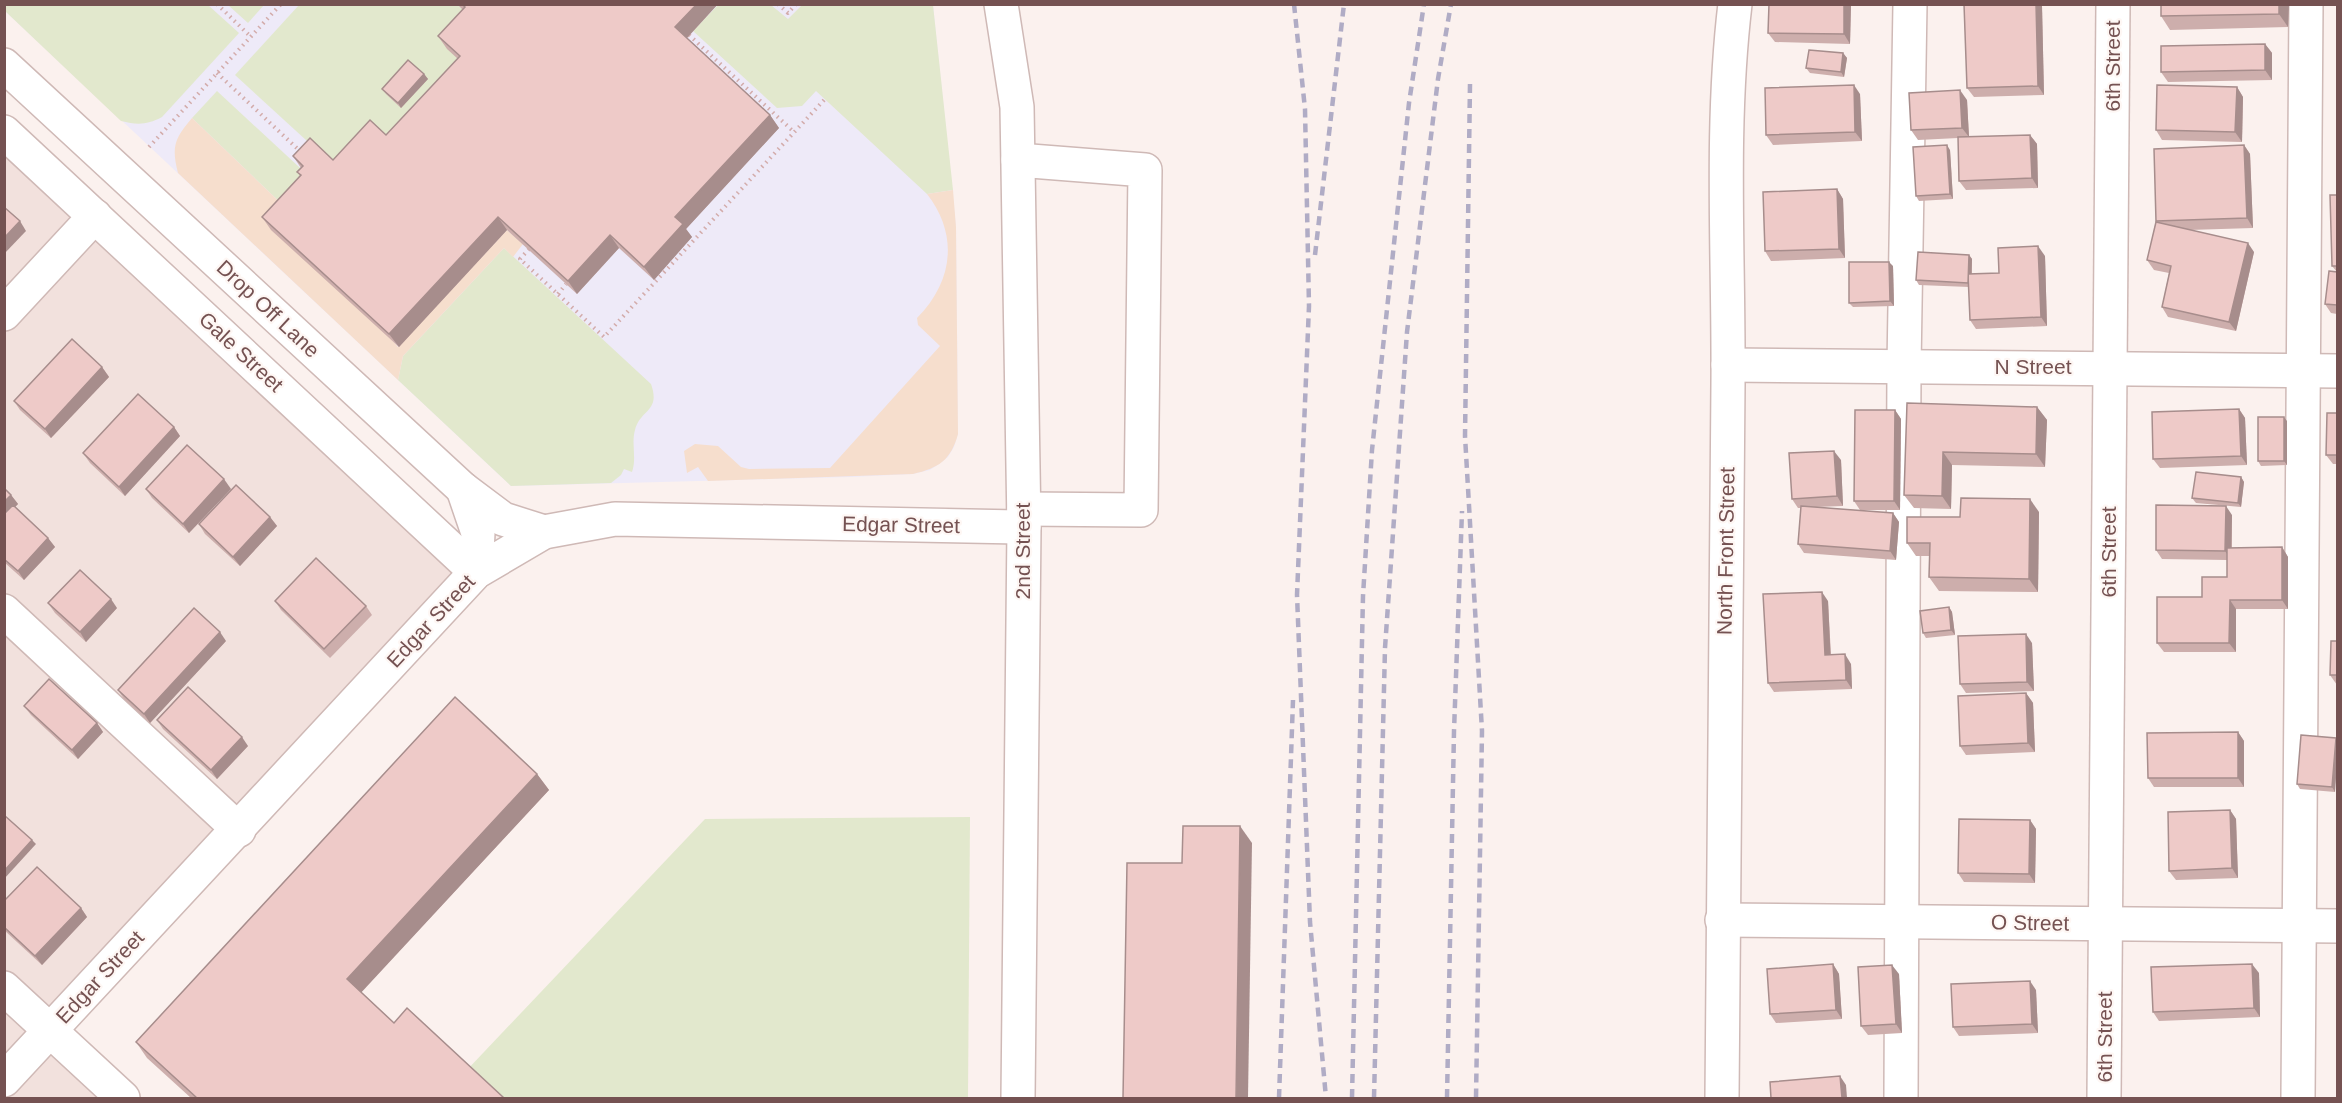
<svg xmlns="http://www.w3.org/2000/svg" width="2342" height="1103" font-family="Helvetica,sans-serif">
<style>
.residential{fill:#f2e1dd}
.education{fill:#eeeaf8}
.green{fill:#e2e8cd}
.sand{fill:#f6decd}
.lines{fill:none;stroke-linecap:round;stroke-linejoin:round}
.minor-casing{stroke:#cfb9b6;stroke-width:36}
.path{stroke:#d3acab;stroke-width:4;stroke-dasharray:1.5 4.5;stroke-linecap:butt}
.minor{stroke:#fff;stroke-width:33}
.rail{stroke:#b0acc5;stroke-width:4.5;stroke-dasharray:9 6;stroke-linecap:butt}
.wall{fill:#cdaeac}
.shaded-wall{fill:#a78d8c}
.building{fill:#eecac8;stroke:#a78d8c;stroke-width:1.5}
.labels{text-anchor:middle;stroke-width:4.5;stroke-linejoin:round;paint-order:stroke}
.street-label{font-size:21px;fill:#755252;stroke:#fef7f4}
</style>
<rect width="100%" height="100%" fill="#fbf1ee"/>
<path class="residential" d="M4 132 476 572 51 1030 123 1098H5Z"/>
<path class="education" d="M4 5H933L956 227 958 434 954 447 948 457 939 464 930 470 913 474 851 477 511 486 5 11Z"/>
<g class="green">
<path d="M4 5H208L239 33 162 117C147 125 137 125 121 121L5 11Z"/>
<path d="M228 5H264L248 23Z"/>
<path d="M299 5H458L474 20 469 69 342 173 235 75Z"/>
<path d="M718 5H771L788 19 802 5H933L953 190 927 194 816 91 802 106 777 108 693 31Z"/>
<path d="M217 91 312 179 289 211 192 118Z"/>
<path d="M504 248 651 384C661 412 640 409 635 430 631 444 637 458 632 472L624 469 621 475 611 483 511 486 398 380 403 356Z"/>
<path d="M970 817 968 1098H495L466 1071 705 819Z"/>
</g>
<g class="sand">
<path d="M192 118 289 211 398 347 507 230 523 244 513 257 504 248 403 356 398 380 178 173C171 146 175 138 192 118Z"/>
<path d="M953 190 956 227 958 434C951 460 939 468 913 474L708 481 698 467 687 473 684 451 695 444 718 446 741 467 749 469 830 468 940 346 918 325 917 318C953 282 959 235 927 194Z"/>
</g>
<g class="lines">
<defs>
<g id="minor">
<path d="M1001 4 1017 107 1024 527 1018 1098"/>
<path d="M4 65 463 489 503 519 544 532"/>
<path d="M4 132 476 572"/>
<path d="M1018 160 1145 170 1141 510 1024 509"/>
<path d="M4 314 95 216"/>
<path d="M1728 365 2338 371"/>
<path d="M463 489 478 533 476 572"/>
<path d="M4 611 239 830"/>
<path d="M1722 920 2338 926"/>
<path d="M4 988 123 1098"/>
<path d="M4 1080 476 572 544 532 615 519 1024 527"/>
<path d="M1722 1098C1722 860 1725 622 1728 384 1729 258 1720 130 1735 4"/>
<path d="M1901 1098 1904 366 1910 4"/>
<path d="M2104 1098 2113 4"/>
<path d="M2298 1098 2306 4"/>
</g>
</defs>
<use href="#minor" class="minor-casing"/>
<g class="path">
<path d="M217 4 251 37"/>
<path d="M778 4 788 13 796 4"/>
<path d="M689 35 794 132"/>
<path d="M217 73 302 153"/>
<path d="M149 147 281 4"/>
<path d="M529 249 520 259 604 337 825 99"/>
<path d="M558 294 566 284"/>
</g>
<use href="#minor" class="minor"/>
<g class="rail">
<path d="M1294 4 1305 109 1309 306 1297 595 1310 922 1326 1098"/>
<path d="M1470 84 1465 436 1482 731 1476 1098"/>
<path d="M1315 255 1344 4"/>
<path d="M1279 1098 1293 700"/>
<path d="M1352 1098 1363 596 1372 450 1409 103 1424 4"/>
<path d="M1374 1098 1385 648 1407 332 1438 79 1451 4"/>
<path d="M1447 1098 1454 731 1462 511"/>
</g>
</g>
<g class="wall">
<path d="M457 4H718L687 38 770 115 779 128 686 229 692 237 654 280 619 248 577 294 507 230 399 347 271 230 262 217 300 176 297 172 301 168 293 156 333 160 386 135 458 59 447 49 438 36 463 10Z"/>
<path d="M1769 4H1851L1850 44 1775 42 1768 33Z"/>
<path d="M1964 4H2040L2042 6 2044 95 1974 97 1967 88Z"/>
<path d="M2161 4H2289L2288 27 2170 30 2161 16Z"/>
<path d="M2265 44 2272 53V80L2168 82 2161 72Z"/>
<path d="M1843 53 1847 58 1844 77 1810 73 1806 68Z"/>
<path d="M424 74 428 79 401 108 386 94 382 89Z"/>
<path d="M2237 87 2243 97 2242 142 2162 140 2156 130Z"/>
<path d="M1860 94 1862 141 1773 145 1766 135Z"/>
<path d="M1967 100 1969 137 2030 135 2037 144 2038 188 1966 190 1959 181 1958 138 1918 140 1911 130Z"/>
<path d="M2244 145 2250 154 2253 228 2189 230 2254 252 2236 331 2168 317 2162 307 2169 273 2154 270 2147 260 2156 221Z"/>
<path d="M1950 150 1953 199 1919 201 1916 196Z"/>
<path d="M1837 189 1843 199 1845 258 1771 261 1765 251Z"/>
<path d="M2337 195V314L2331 313 2325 304 2337 272 2332 266Z"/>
<path d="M1969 255 1972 259V274L1999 273 2045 256 2047 326 1976 329 1970 320 1969 287 1919 285 1916 280Z"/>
<path d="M1893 266 1894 306 1853 307 1849 303Z"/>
<path d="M102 367 109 377 51 438 20 410 14 401Z"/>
<path d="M1907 403 2037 407 2047 420 2045 467 1952 465 1951 509 1914 508 1904 495Z"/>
<path d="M2239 409 2245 418 2247 465 2160 468 2153 459Z"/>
<path d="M1895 410 1901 419 1900 510H1860L1854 501Z"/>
<path d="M2337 413V464H2333L2326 455Z"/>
<path d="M2287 421V465L2261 466 2258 461Z"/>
<path d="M174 427 180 436 125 496 90 463 83 453Z"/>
<path d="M1841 460 1843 506 1816 507 1893 513 1899 522 1896 560 1804 553 1798 544 1801 508H1798L1792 499Z"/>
<path d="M2241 477 2244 482 2241 507 2196 503 2192 498Z"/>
<path d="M4 488 11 495 18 504 15 507 48 538 55 547 24 580 4 562Z"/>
<path d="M146 489H231L189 533 152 498Z"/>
<path d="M2039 512 2038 592 1939 591 1929 577 1930 556H1916L1907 543 1960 517Z"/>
<path d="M2232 515V548L2282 547 2288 557V609H2236V652H2164L2157 643 2202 597 2227 577V560L2162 559 2156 550Z"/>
<path d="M270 517 277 526 240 566 205 534 199 524Z"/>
<path d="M275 601 366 606 372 615 330 658 281 610Z"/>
<path d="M1828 601 1831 655 1851 664 1852 689 1774 692 1768 683Z"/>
<path d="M48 603 117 608 86 642 55 613Z"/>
<path d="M1949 607 1952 612 1955 635 1926 638 1923 633Z"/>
<path d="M226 641 150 723 124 699 118 690Z"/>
<path d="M2337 641V685L2330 675Z"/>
<path d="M2032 643 2034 691 1966 693 1960 684Z"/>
<path d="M2026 693 2033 703 2035 752 1966 755 1960 746Z"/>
<path d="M24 706 97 723 103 732 78 759 31 715Z"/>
<path d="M157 720 248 746 217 779 163 729Z"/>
<path d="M2238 732 2244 741V787H2154L2148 778Z"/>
<path d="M2336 738 2335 792 2300 789 2297 784Z"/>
<path d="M537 774 549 790 361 992 394 1023 504 1098H191L147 1058 136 1042Z"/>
<path d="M2230 810 2236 819 2238 878 2176 880 2169 871Z"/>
<path d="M2030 820 2036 829 2035 883 1964 882 1958 873Z"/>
<path d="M4 901 81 908 87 917 42 965 4 930Z"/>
<path d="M1833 964 1839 974 1842 1019 1776 1023 1770 1014Z"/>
<path d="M2259 973 2260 1017 2159 1021 2153 1012Z"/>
<path d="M1899 974 1902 1033 1868 1035 1861 1026Z"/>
<path d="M2036 990 2038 1033 1959 1036 1953 1027Z"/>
</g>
<g class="shaded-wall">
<path d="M697 4H718L685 40 675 27Z"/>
<path d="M1844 4H1851L1850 44 1844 34Z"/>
<path d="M2036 4H2040L2042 6 2044 95 2038 86Z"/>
<path d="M2279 4H2289L2288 27 2279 14Z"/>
<path d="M2265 44 2272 53V80L2265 70Z"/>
<path d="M1843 53 1847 58 1844 77 1841 72Z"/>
<path d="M424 74 428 79 401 108 398 103Z"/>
<path d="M1854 85 1860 94 1862 141 1855 132Z"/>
<path d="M2237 87 2243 97 2242 142 2235 132Z"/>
<path d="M1960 90 1967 100 1969 137 1962 128Z"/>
<path d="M770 115 779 128 686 229 692 237 654 280 644 267 675 217Z"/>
<path d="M2030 135 2037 144 2038 188 2032 178Z"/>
<path d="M1947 145 1950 150 1953 199 1950 194Z"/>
<path d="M2244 145 2250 154 2253 228 2247 218Z"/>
<path d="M1837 189 1843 199 1845 258 1839 249Z"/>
<path d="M498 217 507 230 399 347 389 334Z"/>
<path d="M20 221 26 231 4 254V238Z"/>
<path d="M610 235 619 248 577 294 568 281Z"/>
<path d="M2248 243 2254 252 2236 331 2229 322Z"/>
<path d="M2038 246 2045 256 2047 326 2041 317Z"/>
<path d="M1969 255 1972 259 1971 287 1968 283Z"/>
<path d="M1889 262 1893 266 1894 306 1890 301Z"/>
<path d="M102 367 109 377 51 438 45 429Z"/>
<path d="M2037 407 2047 420 2045 467 2036 454Z"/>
<path d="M2239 409 2245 418 2247 465 2241 456Z"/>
<path d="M1895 410 1901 419 1900 510 1894 501Z"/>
<path d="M2284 417 2287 421V465L2284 461Z"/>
<path d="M174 427 180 436 125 496 119 487Z"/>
<path d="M1834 451 1841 460 1843 506 1837 496Z"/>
<path d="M1943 452 1952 465 1951 509 1942 496Z"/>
<path d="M2241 477 2244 482 2241 507 2238 503Z"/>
<path d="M224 479 231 489 189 533 183 524Z"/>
<path d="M11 495 18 504 4 518V502Z"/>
<path d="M2030 499 2039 512 2038 592 2029 579Z"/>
<path d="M2226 506 2232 515 2231 560 2225 551Z"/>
<path d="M1893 513 1899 522 1896 560 1890 551Z"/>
<path d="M270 517 277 526 240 566 233 557Z"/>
<path d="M48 538 55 547 24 580 18 571Z"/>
<path d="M2282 547 2288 557V609L2282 600Z"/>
<path d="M1822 592 1828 601 1831 664 1825 655Z"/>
<path d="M111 599 117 608 86 642 80 632Z"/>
<path d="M2230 600 2236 609V652L2229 643Z"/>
<path d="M1949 607 1952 612 1955 635 1951 630Z"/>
<path d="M220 632 226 641 150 723 144 714Z"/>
<path d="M2026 634 2032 643 2034 691 2027 682Z"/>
<path d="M1845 654 1851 664 1852 689 1846 680Z"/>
<path d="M2026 693 2033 703 2035 752 2028 743Z"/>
<path d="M97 723 103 732 78 759 72 750Z"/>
<path d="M2238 732 2244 741V787L2238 778Z"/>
<path d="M242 737 248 746 217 779 211 770Z"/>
<path d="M2336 738 2337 740V765L2335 792 2332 787Z"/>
<path d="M537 774 549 790 358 996 347 979Z"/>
<path d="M2230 810 2236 819 2238 878 2232 868Z"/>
<path d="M2030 820 2036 829 2035 883 2029 874Z"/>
<path d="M1240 826 1252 843 1248 1098H1236Z"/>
<path d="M32 840 36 844 4 879V871Z"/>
<path d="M81 908 87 917 42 965 35 956Z"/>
<path d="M1833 964 1839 974 1842 1019 1836 1010Z"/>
<path d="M2252 964 2259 973 2260 1017 2254 1008Z"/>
<path d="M1892 965 1899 974 1902 1033 1896 1024Z"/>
<path d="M2030 981 2036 990 2038 1033 2032 1024Z"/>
<path d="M1840 1076 1846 1085 1847 1098H1842Z"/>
</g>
<g class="building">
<path d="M462 4H697L675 27 770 115 675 217 683 224 644 267 610 235 568 281 498 217 389 334 262 217 301 175 297 172 303 166 293 156 310 138 333 160 370 120 386 135 460 56 438 36 465 7Z"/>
<path d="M1769 4H1844V34L1768 33Z"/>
<path d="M1964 4H2036L2038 86 1967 88Z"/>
<path d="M2161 4H2279V14L2161 16Z"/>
<path d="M2265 44V70L2161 72V46Z"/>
<path d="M1809 50 1843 53 1841 72 1806 68Z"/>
<path d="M408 60 424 74 398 103 382 89Z"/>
<path d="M1854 85 1855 132 1766 135 1765 88Z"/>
<path d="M2157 85 2237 87 2235 132 2156 130Z"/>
<path d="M1960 90 1962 128 1911 130 1909 93Z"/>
<path d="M2030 135 2032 178 1959 181 1958 137Z"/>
<path d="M1947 145 1950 194 1916 196 1913 147Z"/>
<path d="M2244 145 2247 218 2156 221 2154 149Z"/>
<path d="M1837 189 1839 249 1765 251 1763 192Z"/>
<path d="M2330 195H2337V266H2332Z"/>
<path d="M4 207 20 221 4 238Z"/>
<path d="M2156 222 2248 243 2229 322 2162 307 2171 266 2147 260Z"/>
<path d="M2038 246 2041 317 1970 320 1968 274 1999 273 1998 248Z"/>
<path d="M1918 252 1969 255 1968 283 1916 280Z"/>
<path d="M1849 262H1889L1890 301 1849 303Z"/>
<path d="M2329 271 2337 272V305L2325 304Z"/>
<path d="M72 339 102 367 45 429 14 401Z"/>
<path d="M138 394 174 427 119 487 83 453Z"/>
<path d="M1907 403 2037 407 2036 454 1943 452 1942 496 1904 495Z"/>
<path d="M2239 409 2241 456 2153 459 2152 412Z"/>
<path d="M1855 410H1895L1894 501H1854Z"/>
<path d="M2327 413H2337V455H2326Z"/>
<rect x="2258" y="417" width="26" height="44"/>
<path d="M187 445 224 479 183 524 146 489Z"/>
<path d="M1834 451 1837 496 1792 499 1789 453Z"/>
<path d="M2196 472 2241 477 2238 503 2192 498Z"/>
<path d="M236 485 270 517 233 557 199 524Z"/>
<path d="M4 488 11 495 4 502Z"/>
<path d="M1961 498 2030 499 2029 579 1929 577 1930 543H1907V517H1960Z"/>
<path d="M13 505 48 538 18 571 4 559V514Z"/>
<path d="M2156 505 2226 506 2225 551 2156 550Z"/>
<path d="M1801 506 1893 513 1890 551 1798 544Z"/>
<path d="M2282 547V600H2230L2229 643H2157V597H2202V577H2227V548Z"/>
<path d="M316 558 366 606 324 649 275 601Z"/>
<path d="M80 570 111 599 80 632 48 603Z"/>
<path d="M1822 592 1825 655 1845 654 1846 680 1768 683 1763 594Z"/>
<path d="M1949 607 1951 630 1923 633 1920 611Z"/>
<path d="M194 608 220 632 144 714 118 690Z"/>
<path d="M2026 634 2027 682 1960 684 1958 636Z"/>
<path d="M2331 641H2337V675H2330Z"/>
<path d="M49 679 97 723 72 750 24 706Z"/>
<path d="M188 687 242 737 211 770 157 720Z"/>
<path d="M2026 693 2028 743 1960 746 1958 696Z"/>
<path d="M455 697 537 774 347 979 394 1023 407 1008 504 1098H197L136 1042Z"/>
<path d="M2238 732V778H2148L2147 733Z"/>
<path d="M2301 735 2336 738 2332 787 2297 784Z"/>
<path d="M2230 810 2232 868 2169 871 2168 812Z"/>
<path d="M4 815 32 840 4 871Z"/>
<path d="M1959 819 2030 820 2029 874 1958 873Z"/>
<path d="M1183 826H1240L1236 1098H1123L1127 863H1182Z"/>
<path d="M37 867 81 908 35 956 4 927V901Z"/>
<path d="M1833 964 1836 1010 1770 1014 1767 969Z"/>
<path d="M2252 964 2254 1008 2153 1012 2151 967Z"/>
<path d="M1892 965 1896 1024 1861 1026 1858 967Z"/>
<path d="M2030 981 2032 1024 1953 1027 1951 984Z"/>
<path d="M1840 1076 1842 1098H1771L1770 1082Z"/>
</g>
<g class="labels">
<g class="street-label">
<text transform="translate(2113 66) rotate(-90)" y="7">6th Street</text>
<text transform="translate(268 309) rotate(43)" y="7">Drop Off Lane</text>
<text transform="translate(241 352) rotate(43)" y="7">Gale Street</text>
<text x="2033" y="374">N Street</text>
<text transform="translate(901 525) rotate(1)" y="7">Edgar Street</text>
<text transform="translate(1023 551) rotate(-90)" y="7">2nd Street</text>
<text transform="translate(1726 551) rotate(-89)" y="7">North Front Street</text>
<text transform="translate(2109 552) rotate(-90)" y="7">6th Street</text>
<text transform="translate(431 621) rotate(-47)" y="7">Edgar Street</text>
<text transform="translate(2030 923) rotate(1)" y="7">O Street</text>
<text transform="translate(100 977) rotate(-47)" y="7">Edgar Street</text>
<text transform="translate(2105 1037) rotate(-90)" y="7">6th Street</text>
</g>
</g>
<rect width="2342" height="1103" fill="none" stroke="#755252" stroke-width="12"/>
</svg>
